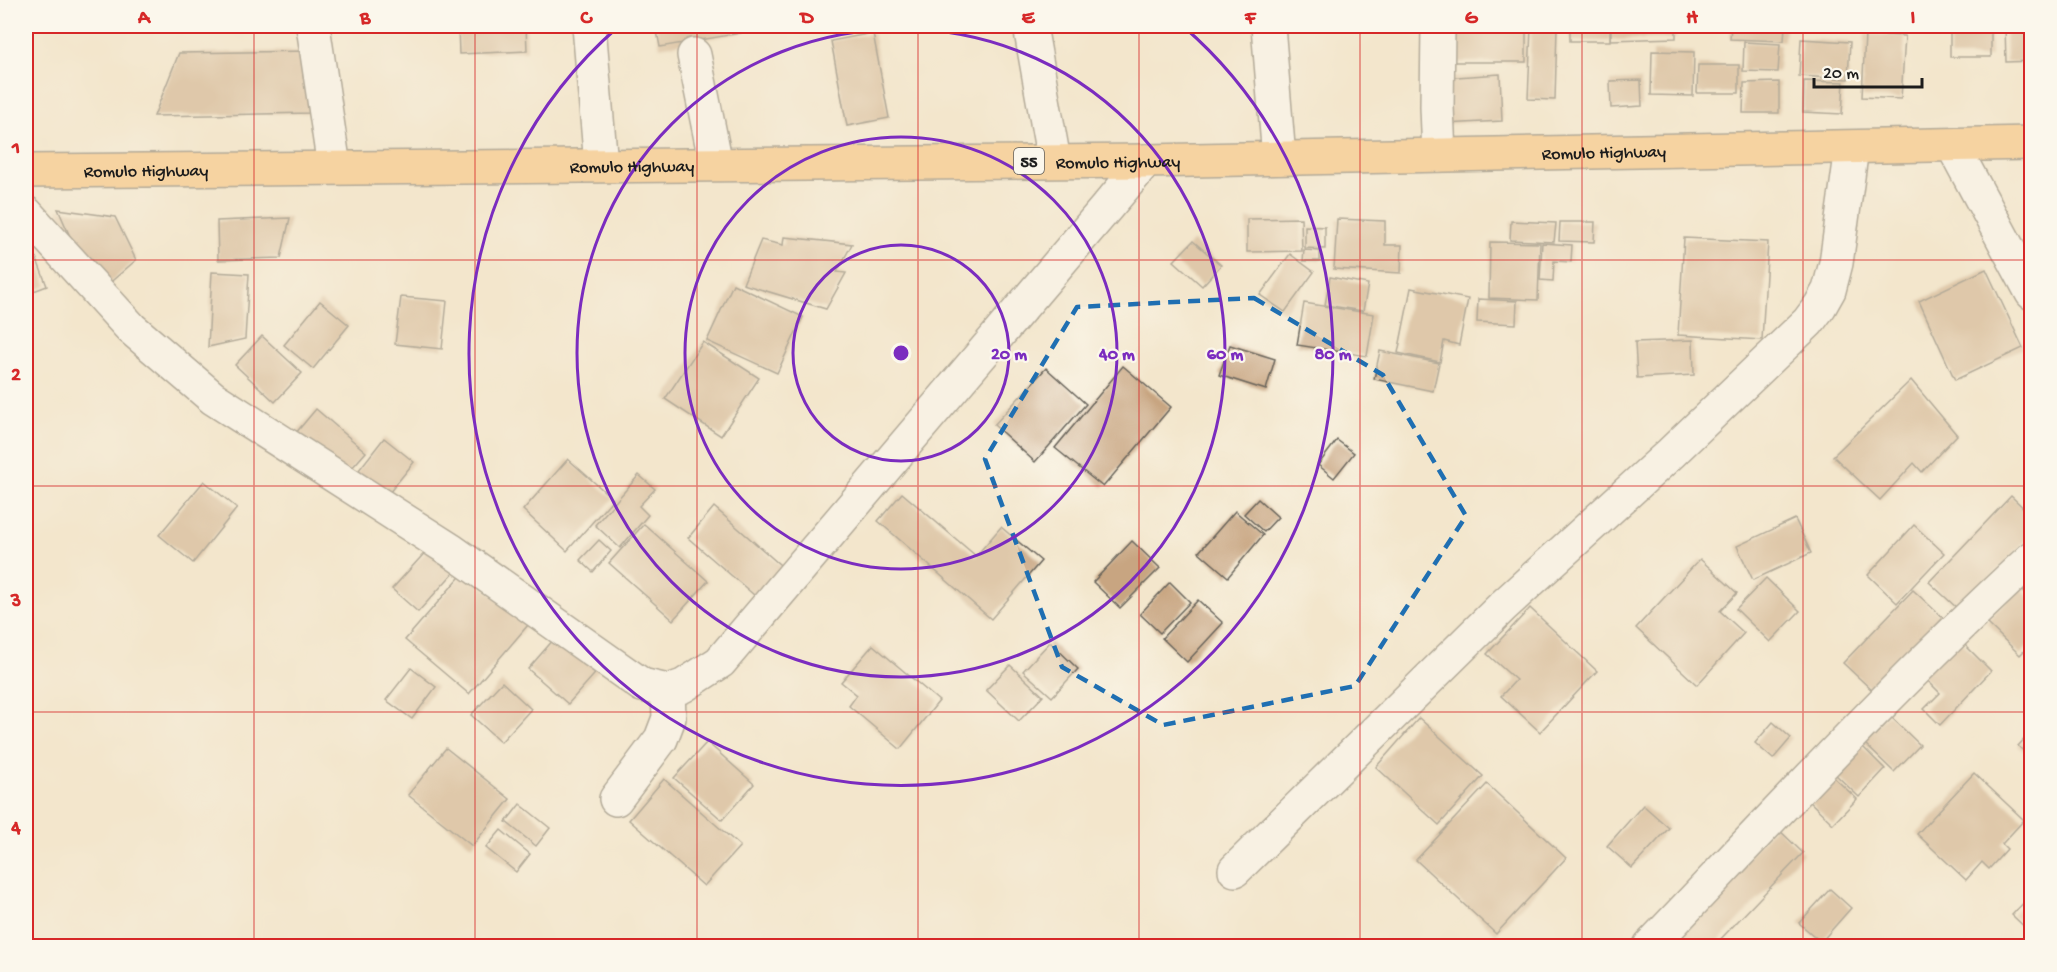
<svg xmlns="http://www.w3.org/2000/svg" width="2057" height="972" font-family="'Gochi Hand',sans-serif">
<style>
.building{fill:#c8a581}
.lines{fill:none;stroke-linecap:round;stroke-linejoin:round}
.minor-casing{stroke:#67635a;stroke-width:36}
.highway-casing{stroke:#67635a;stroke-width:36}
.minor{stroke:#fff;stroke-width:33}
.highway{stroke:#fbbd6e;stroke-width:33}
.marked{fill:none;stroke:#1f6fb2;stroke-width:4.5;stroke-dasharray:12 8;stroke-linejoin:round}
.grid{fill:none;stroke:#d62828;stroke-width:1.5;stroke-opacity:0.55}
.ring{fill:none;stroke:#7b2cbf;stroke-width:3}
.labels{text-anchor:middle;stroke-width:4.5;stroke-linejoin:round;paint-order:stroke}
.shield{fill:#fbf7ec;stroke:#5f5e5a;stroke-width:1.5}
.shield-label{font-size:16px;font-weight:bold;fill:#1c1c1c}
.street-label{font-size:18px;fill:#1c1c1c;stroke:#fbf7ec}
.centre{fill:#7b2cbf;stroke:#fbf7ec;stroke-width:3}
.ring-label{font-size:18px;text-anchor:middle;font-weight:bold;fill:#7b2cbf;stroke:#fbf7ec;stroke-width:4.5;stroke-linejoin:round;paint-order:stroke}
.neatline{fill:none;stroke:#d62828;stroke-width:2}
.grid-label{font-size:20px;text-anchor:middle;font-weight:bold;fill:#d62828}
</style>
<rect width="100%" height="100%" fill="#fbf7ec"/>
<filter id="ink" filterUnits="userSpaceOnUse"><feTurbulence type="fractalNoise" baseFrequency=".0167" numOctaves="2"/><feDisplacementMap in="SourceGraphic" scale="12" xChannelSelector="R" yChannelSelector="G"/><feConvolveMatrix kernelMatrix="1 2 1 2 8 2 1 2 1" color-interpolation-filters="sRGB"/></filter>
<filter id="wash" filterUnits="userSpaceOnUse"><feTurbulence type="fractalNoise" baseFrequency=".008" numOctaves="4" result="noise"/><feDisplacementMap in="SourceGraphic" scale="24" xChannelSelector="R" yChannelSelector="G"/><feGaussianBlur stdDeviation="1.35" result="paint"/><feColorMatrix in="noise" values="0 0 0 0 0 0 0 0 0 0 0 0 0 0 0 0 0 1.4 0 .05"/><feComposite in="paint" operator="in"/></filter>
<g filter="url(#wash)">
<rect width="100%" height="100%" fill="#f3e6cc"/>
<g id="blocks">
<g class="building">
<path d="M458 26H526L527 51 459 54Z"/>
<path d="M656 26H739L741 33 660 47Z"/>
<rect x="1453" y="26" width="73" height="36"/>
<rect x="1570" y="26" width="40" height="15"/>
<path d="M1611 26H1676V38L1611 40Z"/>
<path d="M1731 26H1785L1784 41 1730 39Z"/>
<path d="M1799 26H1853V31L1799 27Z"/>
<rect x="1950" y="26" width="41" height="31"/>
<path d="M2005 26H2032V61L2006 62Z"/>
<path d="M1531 27H1557L1555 100 1528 99Z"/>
<path d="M873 33 889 118 847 126 831 41Z"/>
<path d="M1865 34 1905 36 1901 99 1862 97Z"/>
<path d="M1801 39 1850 42 1848 79 1799 76Z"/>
<path d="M1744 42 1780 44 1778 72 1743 71Z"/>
<path d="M310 51 311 113 154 116 179 53Z"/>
<path d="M1652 51 1694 52 1693 96 1651 95Z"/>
<path d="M1698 65H1739V93H1697Z"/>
<path d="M1500 74 1502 121 1444 124 1442 78Z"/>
<path d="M1641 80 1642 106 1611 108 1610 81Z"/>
<path d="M1804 81 1844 82 1842 114 1803 112Z"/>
<path d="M1779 82V113H1743L1744 83Z"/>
<path d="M58 209 115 217 136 260 106 286 79 257Z"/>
<path d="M290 218 281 258 218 260 217 221Z"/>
<path d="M1301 218 1302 251 1247 252V219Z"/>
<path d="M1337 219 1385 221V245H1402L1401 273 1334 269Z"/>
<path d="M1511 221 1556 223 1554 242 1510 240Z"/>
<path d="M1560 222H1595L1594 242 1559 241Z"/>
<path d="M1305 226 1325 227V249L1305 248Z"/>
<path d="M784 237 852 244 837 272 846 273 826 309 743 284 761 240 783 245Z"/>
<path d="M1684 238 1768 242 1762 340 1678 335Z"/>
<path d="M1193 241 1221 265 1202 286 1174 261Z"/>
<path d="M1490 242 1540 243 1538 300 1489 298Z"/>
<path d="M1542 243 1572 245 1571 262 1554 261 1553 281 1540 280Z"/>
<path d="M1304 250 1320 251V261H1303Z"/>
<path d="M34 252 47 286 26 294V256Z"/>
<path d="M1290 254 1314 272 1285 312 1260 295Z"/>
<path d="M1986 269 2023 348 1955 380 1919 301Z"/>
<path d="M212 272 249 274 245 339 208 347Z"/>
<path d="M1330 277 1368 284 1363 311 1325 305Z"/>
<path d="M733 284 803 317 777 373 707 341Z"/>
<path d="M1411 288 1468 299 1459 345 1444 341 1440 362 1398 353Z"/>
<path d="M401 297 447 301 442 349 395 344Z"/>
<path d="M1478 299 1517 301 1516 324 1477 322Z"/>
<path d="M320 301 349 325 313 369 284 345Z"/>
<path d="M1304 303 1374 314 1367 356 1297 345Z"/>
<path d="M262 336 302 373 275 402 235 365Z"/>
<path d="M1693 340 1694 375 1637 378 1635 342Z"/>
<path d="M703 342 759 378 721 436 665 399Z"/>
<path d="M1230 345 1275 359 1266 390 1219 375Z"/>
<path d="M1380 351 1439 363 1433 391 1374 379Z"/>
<path d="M1123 366 1171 407 1103 487 1055 448Z"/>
<path d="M1046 368 1086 404 1035 462 994 425Z"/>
<path d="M1911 380 1957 435 1922 472 1914 463 1880 500 1833 456Z"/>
<path d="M316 409 366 452 344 477 295 434Z"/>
<path d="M384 438 414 462 385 498 355 475Z"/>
<path d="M1337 440 1354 453 1334 478 1318 465Z"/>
<path d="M568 459 613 499 567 551 523 510Z"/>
<path d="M639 475 655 489 639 506 648 515 620 548 595 525Z"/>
<path d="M204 481 237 508 193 563 159 535Z"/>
<path d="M902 493 976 556 1001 527 1041 561 991 619 878 521Z"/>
<path d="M2011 496 2032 516V534L1959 610 1929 582Z"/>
<path d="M1258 499 1278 517 1264 532 1244 514Z"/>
<path d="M714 507 787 571 761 601 688 538Z"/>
<path d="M1235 511 1263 535 1228 577 1199 552Z"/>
<path d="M1795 519 1811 553 1753 580 1737 546Z"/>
<path d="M644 524 708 581 673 620 609 563Z"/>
<path d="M1914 525 1944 553 1897 603 1868 575Z"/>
<path d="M599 540 611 551 593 572 580 560Z"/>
<path d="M1132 541 1160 568 1120 608 1093 582Z"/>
<path d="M430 547 456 570 418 612 392 589Z"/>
<path d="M1700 559 1737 593 1720 611 1744 633 1697 685 1636 628Z"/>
<path d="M465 571 528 625 469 694 405 640Z"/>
<path d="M2032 577V594L2023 586Z"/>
<path d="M1766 578 1800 611 1770 642 1736 609Z"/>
<path d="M1170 582 1190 602 1160 633 1140 614Z"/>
<path d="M2020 587 2032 599V643L2020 655 1986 622Z"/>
<path d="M1913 590 1943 618 1874 692 1843 663Z"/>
<path d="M1198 600 1223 623 1187 662 1162 638Z"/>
<path d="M1530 608 1597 671 1540 732 1501 696 1516 680 1487 654Z"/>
<path d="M555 638 601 667 568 704 528 669Z"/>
<path d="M1958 638 1991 671 1940 725 1924 709 1940 693 1922 675Z"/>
<path d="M1050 642 1078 669 1052 697 1023 671Z"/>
<path d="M873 645 939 701 900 749 849 706 857 695 841 682Z"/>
<path d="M1010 665 1043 696 1019 721 986 690Z"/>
<path d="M411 668 436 687 412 719 386 700Z"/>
<path d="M502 682 531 709 501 742 471 715Z"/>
<path d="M1888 714 1920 745 1894 772 1862 741Z"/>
<path d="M1419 718 1483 776 1439 825 1376 767Z"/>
<path d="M1773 722 1791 738 1773 759 1755 743Z"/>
<path d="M2032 731V759L2018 746Z"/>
<path d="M707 742 754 784 722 820 674 778Z"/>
<path d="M1860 744 1885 769 1859 797 1833 772Z"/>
<path d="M446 748 510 799 472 846 408 795Z"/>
<path d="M1828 772 1857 799 1833 824 1805 797Z"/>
<path d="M1974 773 2024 820 2002 844 2007 849 1989 869 1982 862 1966 880 1917 834Z"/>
<path d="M664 779 740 846 704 886 629 820Z"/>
<path d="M1487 784 1566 858 1496 934 1416 860Z"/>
<path d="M520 804 550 828 536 846 506 822Z"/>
<path d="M1643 805 1669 828 1632 868 1607 846Z"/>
<path d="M1775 826 1803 853 1714 946H1669Z"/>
<path d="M501 830 530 854 516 872 486 848Z"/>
<path d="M1830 889 1851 908 1821 942 1799 923Z"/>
<path d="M2032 894V934L2012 915Z"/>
</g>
</g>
</g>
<g filter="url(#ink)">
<use href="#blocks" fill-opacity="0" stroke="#67635a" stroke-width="1.5"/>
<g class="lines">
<defs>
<g id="minor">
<path d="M313 26 334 167"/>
<path d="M589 26 601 165"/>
<path d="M1030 26 1054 161"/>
<path d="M1268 26 1279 158"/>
<path d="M1438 26 1437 107 1439 155"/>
<path d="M694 55 716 164"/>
<path d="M1953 146 2032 293"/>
<path d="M26 213 131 328 213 398 452 551 642 685 668 691 683 686 720 662 1146 161"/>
<path d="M616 799 661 739 669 718 668 691"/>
<path d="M1235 870 1503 606 1671 453 1808 322 1820 306 1829 290 1836 263 1852 148"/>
<path d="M1650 946C1775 815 1898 681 2032 558"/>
</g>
<g id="highway">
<path id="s1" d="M26 171 1146 161 2032 143"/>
</g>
</defs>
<use href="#minor" class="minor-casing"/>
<use href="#highway" class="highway-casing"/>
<use href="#minor" class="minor"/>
<use href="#highway" class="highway"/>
</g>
</g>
<path d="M0 0H2057V972H0ZM1254 298 1383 375 1466 516 1355 686 1163 725 1062 667 985 459 1077 307Z" fill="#f3e6cc" fill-opacity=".55" fill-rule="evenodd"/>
<path class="marked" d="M1254 298 1383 375 1466 516 1355 686 1163 725 1062 667 985 459 1077 307Z"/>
<path class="grid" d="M254 26V946M475 26V946M697 26V946M918 26V946M1139 26V946M1360 26V946M1582 26V946M1803 26V946M26 260H2032M26 486H2032M26 712H2032"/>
<g class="ring">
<circle cx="901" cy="353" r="108"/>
<circle cx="901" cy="353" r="216"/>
<circle cx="901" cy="353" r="324"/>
<path d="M1184 27A432 432 0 1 1 618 27"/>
</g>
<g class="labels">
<rect class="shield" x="1014" y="148" width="30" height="26" rx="4.5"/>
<g class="shield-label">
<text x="1029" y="167">55</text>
</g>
<g class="street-label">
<text dy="6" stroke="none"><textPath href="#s1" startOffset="1578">Romulo Highway</textPath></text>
<text dy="6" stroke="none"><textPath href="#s1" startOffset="1092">Romulo Highway</textPath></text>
<text dy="6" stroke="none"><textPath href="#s1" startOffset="606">Romulo Highway</textPath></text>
<text dy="6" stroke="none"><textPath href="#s1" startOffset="120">Romulo Highway</textPath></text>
</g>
</g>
<circle cx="901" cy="353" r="9" class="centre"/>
<g class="ring-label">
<text x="1009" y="359">20 m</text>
<text x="1117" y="359">40 m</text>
<text x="1225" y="359">60 m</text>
<text x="1333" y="359">80 m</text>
</g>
<rect width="2057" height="972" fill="none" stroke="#fbf7ec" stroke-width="66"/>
<path d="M1814 78v9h108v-9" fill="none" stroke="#1c1c1c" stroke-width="3"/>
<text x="1823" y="78" font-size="18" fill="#1c1c1c" stroke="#fbf7ec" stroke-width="4.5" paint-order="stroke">20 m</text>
<rect x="33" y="33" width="1991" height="906" class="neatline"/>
<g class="grid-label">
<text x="144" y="23">A</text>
<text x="365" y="23">B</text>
<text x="586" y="23">C</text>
<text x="807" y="23">D</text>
<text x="1028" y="23">E</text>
<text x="1250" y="23">F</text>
<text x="1471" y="23">G</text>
<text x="1692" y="23">H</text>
<text x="1913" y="23">I</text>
<text x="16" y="153">1</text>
<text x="16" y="380">2</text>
<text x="16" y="606">3</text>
<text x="16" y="833">4</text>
</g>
</svg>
